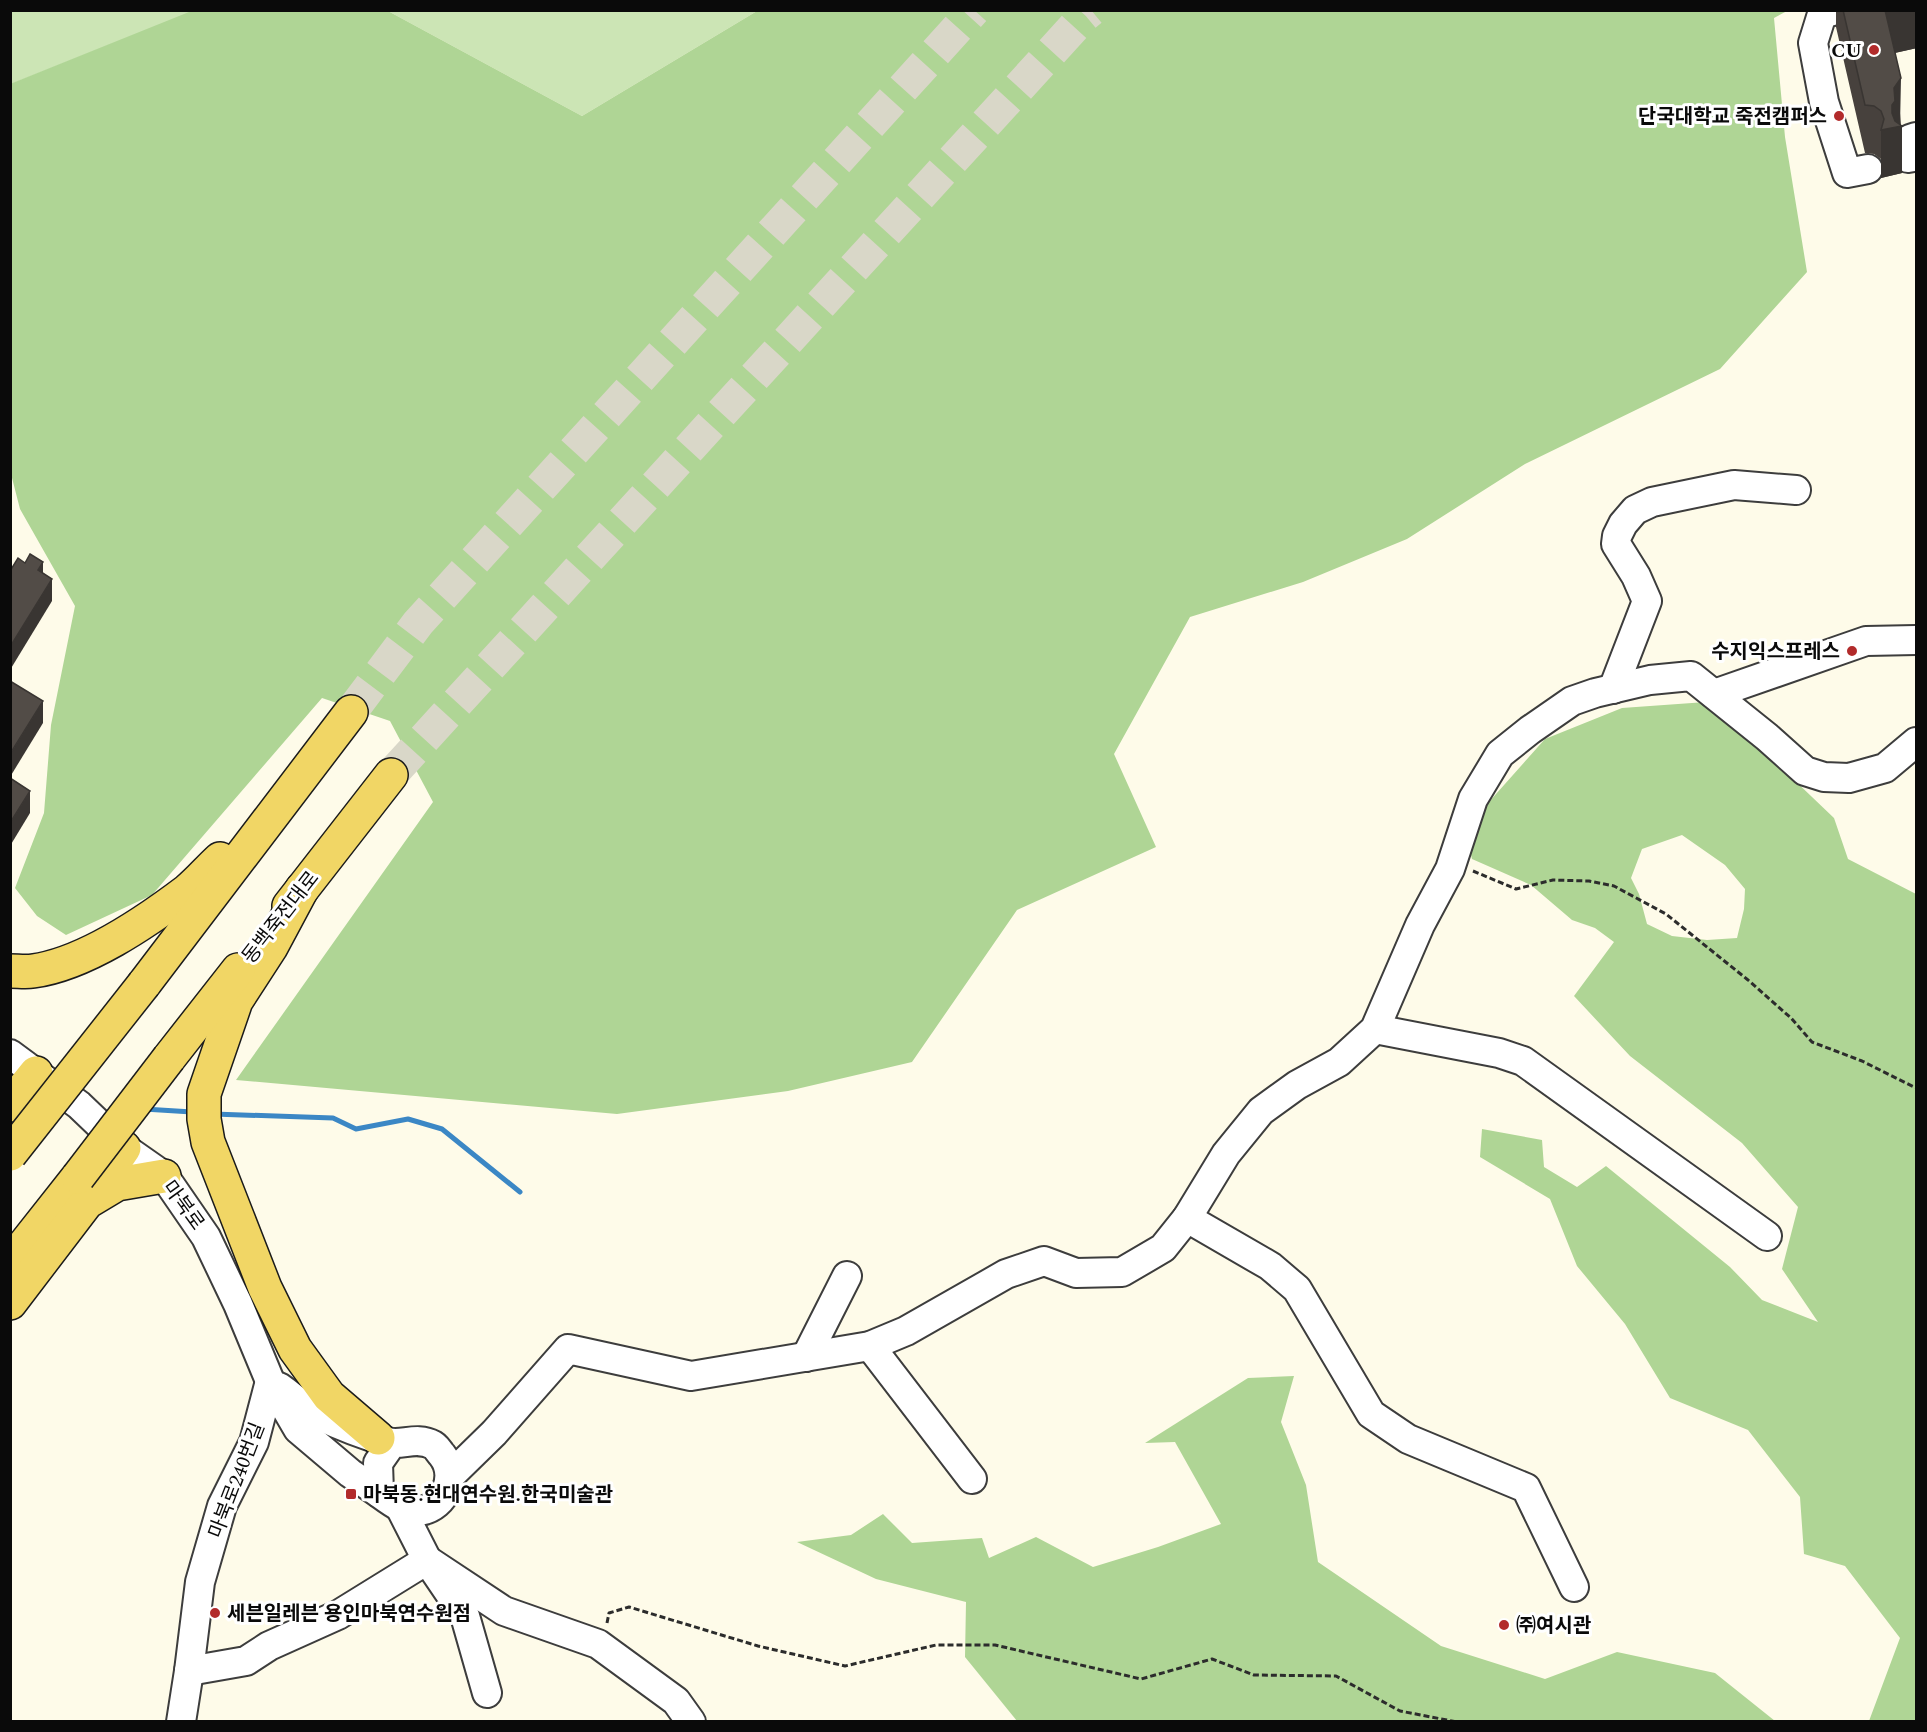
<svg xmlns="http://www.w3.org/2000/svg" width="1927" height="1732" font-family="Spectral,'Noto Sans KR',serif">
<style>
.green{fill:#cce5b5}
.forest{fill:#afd595;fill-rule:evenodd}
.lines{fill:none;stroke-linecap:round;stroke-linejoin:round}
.stream{stroke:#3b87c5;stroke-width:5}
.major-tunnel{stroke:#d9d7c8;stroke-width:33;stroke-dasharray:33 16;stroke-linecap:butt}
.minor-casing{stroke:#3d3d3d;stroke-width:32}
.major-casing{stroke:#1b1b1b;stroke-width:36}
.path{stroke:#2c2c2c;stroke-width:3;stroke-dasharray:6 3;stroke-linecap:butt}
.minor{stroke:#fff;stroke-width:28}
.major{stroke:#f1d665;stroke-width:33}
.major-bridge-casing{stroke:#1b1b1b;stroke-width:36;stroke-linecap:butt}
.major-bridge{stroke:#f1d665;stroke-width:33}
.wall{fill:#47413d}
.shaded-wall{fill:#393532}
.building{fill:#524c47;stroke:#393532;stroke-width:1.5}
.poi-dot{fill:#b22b2b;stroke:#fff;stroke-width:2}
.labels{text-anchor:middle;stroke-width:6;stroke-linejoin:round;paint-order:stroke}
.poi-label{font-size:20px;font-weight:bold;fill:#0a0a0a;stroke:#fff;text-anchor:end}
.street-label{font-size:20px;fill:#0a0a0a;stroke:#fff}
</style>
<rect width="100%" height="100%" fill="#fefbe9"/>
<g class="green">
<path d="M11 11H194L11 84Z"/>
<path d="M388 11H757L582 116Z"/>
</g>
<g class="forest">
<path d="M194 10 388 11 582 116 757 11H1787L1774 18 1785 137 1807 272 1720 369 1525 464 1407 539 1303 582 1190 617 1114 754 1156 847 1017 910 912 1062 788 1091 617 1114 236 1080 433 802 390 721 322 698 152 895 66 935 37 916 15 888 44 813 51 725 75 606 20 509 11 474 10 84Z"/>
<path d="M1706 702 1742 730 1834 818 1848 859 1916 894V1721H1869L1900 1638 1845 1566 1804 1554 1800 1497 1748 1430 1670 1398 1625 1324 1577 1266 1550 1199 1480 1157 1482 1129 1542 1140 1544 1167 1577 1187 1606 1166 1730 1267 1762 1300 1818 1322 1782 1269 1798 1207 1742 1143 1630 1056 1574 996 1614 942 1595 928 1572 920 1531 885 1472 859 1468 843 1480 812 1545 739 1622 708ZM1682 835 1725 865 1745 889 1744 909 1737 938 1707 940 1672 936 1647 924 1639 894 1631 878 1642 849Z"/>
<path d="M1294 1376 1281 1422 1306 1485 1318 1562 1441 1646 1545 1679 1617 1652 1715 1673 1775 1721H1017L965 1657 966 1602 876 1579 797 1542 851 1535 883 1514 912 1543 982 1538 989 1558 1036 1537 1093 1567 1158 1547 1221 1524 1175 1442 1145 1443 1248 1378Z"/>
</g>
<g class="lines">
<g class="stream">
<path d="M144 1109 192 1112"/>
<path d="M213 1114 333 1118 356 1129 408 1119 442 1129 520 1192"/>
</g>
<g class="major-tunnel">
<path d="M351 712 418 623 974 10"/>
<path d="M391 775 1085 15 1091 10"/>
</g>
<defs>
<g id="minor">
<path d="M1836 10 1822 14 1813 43 1824 102 1847 173 1868 169"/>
<path d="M1908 158 1914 157 1910 139 1916 137"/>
<path d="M1613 689 1647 601 1636 576 1616 544 1617 536 1623 524 1635 510 1652 502 1734 485 1796 490"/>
<path d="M1714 694 1866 641 1916 640"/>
<path d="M1375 1029 1499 1053 1523 1061 1767 1236"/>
<path d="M10 1054 79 1105 124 1148 164 1176 206 1237 238 1304 270 1381 298 1429 350 1473 379 1493"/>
<path d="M1187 1218 1270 1266 1297 1289 1371 1414 1408 1439 1526 1488 1574 1587"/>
<path d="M870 1346 972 1479"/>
<path d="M806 1357 847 1276"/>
<path d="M279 1387C292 1396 305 1409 320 1416 339 1425 368 1436 388 1442 401 1446 417 1436 433 1445 436 1446 439 1452 442 1455 458 1475 446 1507 420 1511 405 1513 390 1501 379 1493L378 1463 392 1443"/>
<path d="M451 1475 494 1433 568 1349 691 1376 870 1346 906 1331 1006 1274 1044 1261 1076 1273 1122 1272 1163 1248 1187 1218 1226 1154 1261 1111 1297 1085 1339 1062 1375 1029 1420 925 1450 869 1473 799 1500 754 1530 730 1572 701 1595 693 1650 680 1691 676 1767 737 1805 771 1824 777 1849 778 1885 768 1916 742"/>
<path d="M400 1507 427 1560 465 1616 487 1693"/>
<path d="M189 1671 246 1661 269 1646 338 1615 427 1560 504 1611 598 1644 676 1701 691 1722"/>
<path d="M181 1722 189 1671 200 1582 222 1506 254 1442 270 1381"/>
</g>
<g id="major">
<path d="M302 889 271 947 236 1001 204 1094V1119L208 1142 265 1288 295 1349 329 1396 378 1438"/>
<path d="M289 906 391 775"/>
<path d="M10 971C18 971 26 972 33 971 85 964 146 922 187 891 199 881 209 869 220 859"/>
<path d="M144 984 351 712"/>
<path d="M169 1058 238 970"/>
<path d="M10 1105 36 1073"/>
<path d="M90 1198 124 1148"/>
<path d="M10 1263 78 1177"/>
<path d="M10 1303 87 1202 117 1184 164 1176"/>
</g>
</defs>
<use href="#minor" class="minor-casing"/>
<use href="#major" class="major-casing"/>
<g class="path">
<path d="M1473 871 1516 889 1553 880 1589 881 1614 886 1666 914 1748 980 1791 1018 1812 1042 1862 1061 1916 1088"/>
<path d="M607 1623 609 1613 629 1607 758 1646 845 1666 936 1645H995L1141 1679 1212 1659 1254 1675 1336 1676 1400 1711 1457 1722"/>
</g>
<use href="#minor" class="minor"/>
<use href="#major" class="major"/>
<defs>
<g id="major-bridge">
<path d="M10 1154 144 984"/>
<path d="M78 1177 169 1058"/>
</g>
</defs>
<use href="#major-bridge" class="major-bridge-casing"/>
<use href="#major-bridge" class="major-bridge"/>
</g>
<path class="wall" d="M1836 10H1917V48L1895 53 1901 125 1902 173 1881 178V159L1874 154 1865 153 1836 27Z"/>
<g class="shaded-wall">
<path d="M1885 10H1917V48L1885 55Z"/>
<path d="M1901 78 1900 126H1902V173L1881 178V130L1892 113 1894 88Z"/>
<path d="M43 562V584L38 570Z"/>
<path d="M52 579V601L10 670V647Z"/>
<path d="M43 701V723L10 777V754Z"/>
<path d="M30 791V813L10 846V823Z"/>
</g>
<g class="building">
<path d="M1843 10H1885L1901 78 1894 88 1895 101 1892 105V113L1895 121 1902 126 1881 130 1884 119 1881 111 1874 106 1865 105Z"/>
<path d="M30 554 43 562 38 570 52 579 10 647V571L18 558 25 563Z"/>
<path d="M10 681 43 701 10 754Z"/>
<path d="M10 778 30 791 10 823Z"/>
</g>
<g class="poi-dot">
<circle cx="1874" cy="50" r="6"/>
<circle cx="1839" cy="116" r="6"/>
<circle cx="1852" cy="651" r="6"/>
<rect x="345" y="1488" width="12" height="12" rx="3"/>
<circle cx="215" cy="1613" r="6"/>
<circle cx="1504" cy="1625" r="6"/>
</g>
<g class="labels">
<g class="poi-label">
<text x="1862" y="57">CU</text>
<text x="1827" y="123">단국대학교 죽전캠퍼스</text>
<text x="1840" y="658">수지익스프레스</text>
<text x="363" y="1501" text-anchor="start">마북동.현대연수원.한국미술관</text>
<text x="227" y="1620" text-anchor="start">세븐일레븐 용인마북연수원점</text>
<text x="1516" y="1632" text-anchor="start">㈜여시관</text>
</g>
<g class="street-label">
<text transform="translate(280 917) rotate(-52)" y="7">동백죽전대로</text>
<text transform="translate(184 1205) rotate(54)" y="7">마북로</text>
<text transform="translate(236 1480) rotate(-69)" y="7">마북로240번길</text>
</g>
</g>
<rect width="1927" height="1732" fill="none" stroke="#0a0a0a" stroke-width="24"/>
</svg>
